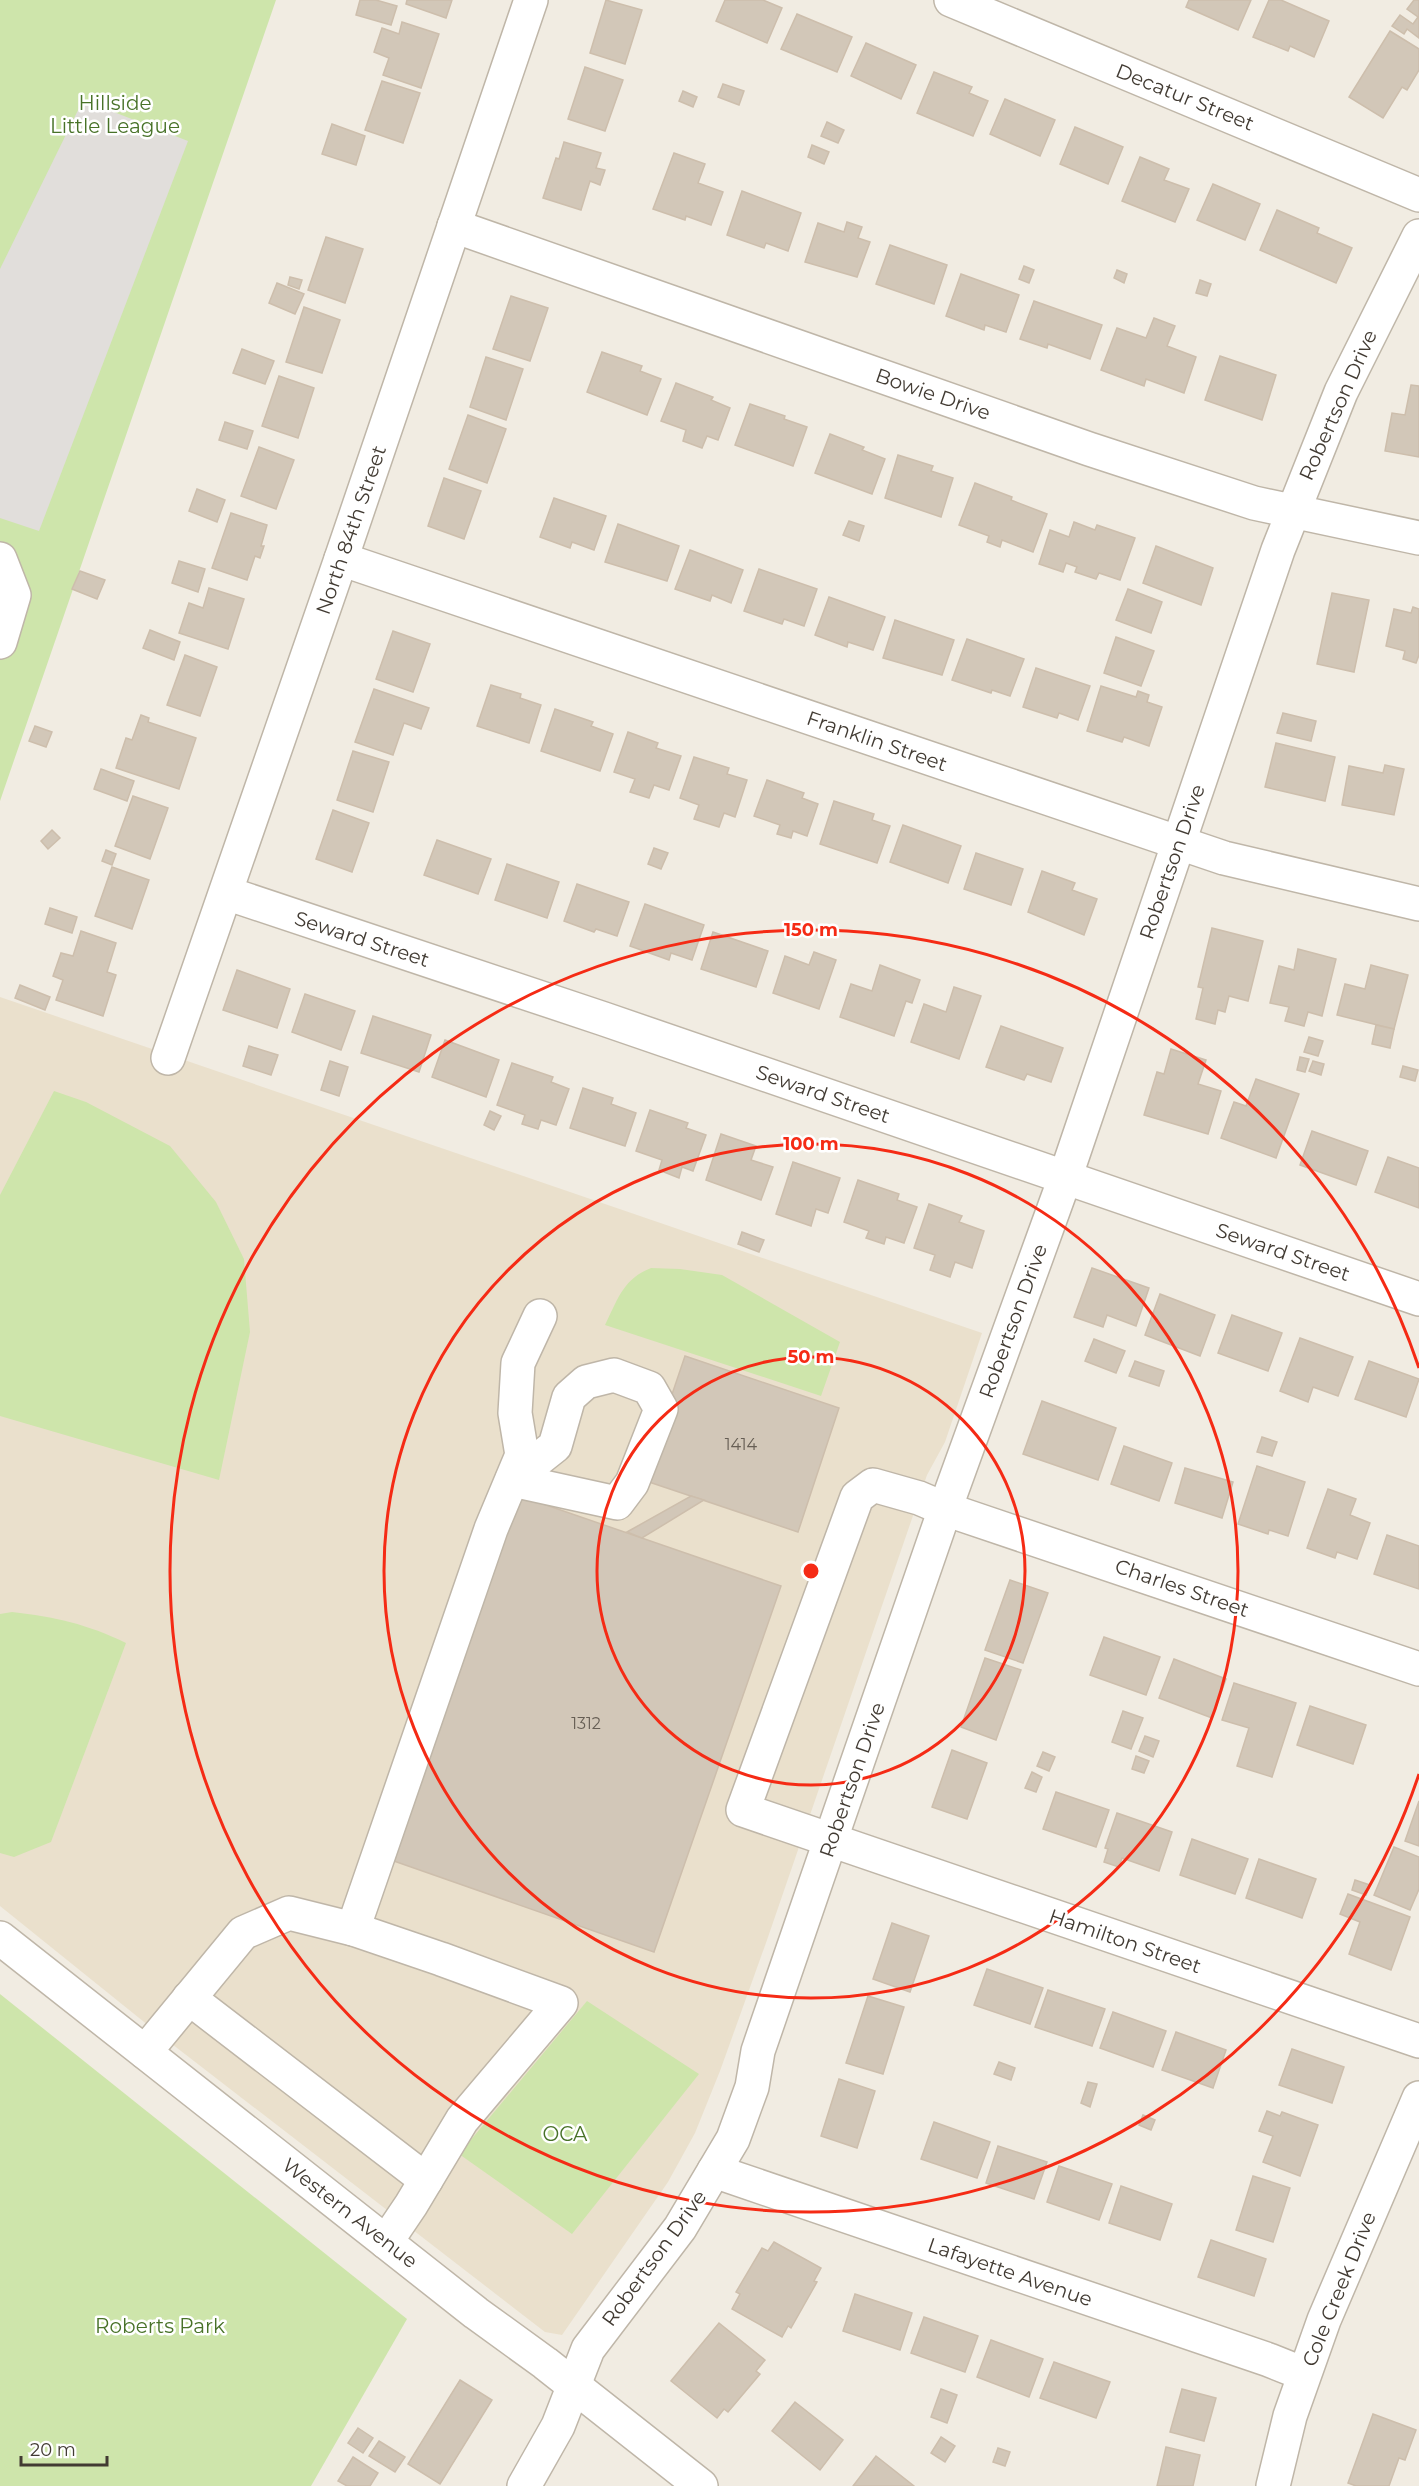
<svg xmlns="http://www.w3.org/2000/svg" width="1419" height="2486" font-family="Montserrat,sans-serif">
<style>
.education{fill:#eae0cc}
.green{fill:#cee5ab}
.parking{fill:#e1dedb}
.building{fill:#d2c7b8;stroke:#cdbeac;stroke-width:1.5}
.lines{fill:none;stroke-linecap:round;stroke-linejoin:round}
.minor-casing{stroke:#bfb6a8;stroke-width:36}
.minor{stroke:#fff;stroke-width:33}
.ring{fill:none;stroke:#f52b15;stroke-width:3}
.labels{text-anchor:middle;stroke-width:5;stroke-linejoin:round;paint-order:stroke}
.number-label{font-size:16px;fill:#665e54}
.street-label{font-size:20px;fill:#423b33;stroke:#fff}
.park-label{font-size:20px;fill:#487228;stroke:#fff}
.centre{fill:#f52b15;stroke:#fff;stroke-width:3}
.ring-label{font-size:18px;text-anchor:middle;font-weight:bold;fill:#f52b15;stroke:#fff;stroke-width:5;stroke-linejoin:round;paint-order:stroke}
</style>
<rect width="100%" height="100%" fill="#f1ece2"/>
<path class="education" d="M0 997 982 1333 945 1442 927 1475 767 1940 720 2071 695 2133 668 2182 562 2335 545 2332 159 2034 0 1906Z"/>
<g class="green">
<path d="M0 0H276L0 801Z"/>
<path d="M54 1091 86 1102 170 1146 216 1202 244 1259 250 1332 219 1480 0 1416V1195Z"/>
<path d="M651 1268 680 1269 722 1275 840 1342 821 1396 605 1325C618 1299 623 1279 651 1268Z"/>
<path d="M12 1612C55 1617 87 1624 126 1643L51 1842 14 1857 0 1853V1614Z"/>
<path d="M0 1994 407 2319 311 2486H0Z"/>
<path d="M587 2001 699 2074 572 2234 459 2154Z"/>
</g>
<path class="parking" d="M83 100 188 141 39 531 0 518V269Z"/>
<g class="building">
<path d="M360 0H376L397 6 391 25 356 15Z"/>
<path d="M407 0H452L446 18 406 4Z"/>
<path d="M606 0 642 10 625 64 590 53Z"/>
<path d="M725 0H763L782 8 767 43 716 21Z"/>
<path d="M1189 0H1251L1238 30 1186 7Z"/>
<path d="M1269 0H1281L1329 21 1314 57 1290 46 1288 51 1253 37Z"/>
<path d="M1414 0H1419V38L1407 29 1404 34 1392 26 1400 15 1413 24 1418 17 1407 9Z"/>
<path d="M797 14 852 37 837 72 781 49Z"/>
<path d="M402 22 439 34 421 88 383 75 389 58 374 52 382 28 399 34Z"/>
<path d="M1390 31 1419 49V70L1407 90 1402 87 1383 118 1349 97Z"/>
<path d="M866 43 916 65 901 99 851 76Z"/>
<path d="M585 67 623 80 605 131 568 119Z"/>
<path d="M934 72 972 87 969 93 988 101 973 136 917 113Z"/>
<path d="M382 81 420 93 403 143 365 130Z"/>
<path d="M723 84 744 91 739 105 718 97Z"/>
<path d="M683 91 697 97 693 107 679 101Z"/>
<path d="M1005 99 1055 120 1040 156 990 134Z"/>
<path d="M827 122 844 130 838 143 821 136Z"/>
<path d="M332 124 365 136 356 165 322 154Z"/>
<path d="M1075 127 1123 147 1108 184 1060 164Z"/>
<path d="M564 142 601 153 596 168 605 170 600 185 590 181 581 210 543 198 556 158 559 159Z"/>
<path d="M812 145 829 152 824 164 808 157Z"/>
<path d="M674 153 705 164 698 183 723 192 711 225 686 216 685 220 653 209Z"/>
<path d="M1140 157 1169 169 1164 180 1189 189 1175 222 1122 201Z"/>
<path d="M1213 184 1260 204 1245 240 1197 220Z"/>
<path d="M742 191 801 213 788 251 766 243 764 248 727 235Z"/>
<path d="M1277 210 1319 228 1317 233 1352 248 1336 283 1260 250Z"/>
<path d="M847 222 862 227 858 238 870 242 857 277 805 262 818 223 844 232Z"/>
<path d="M326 237 363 249 345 303 308 290Z"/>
<path d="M890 245 947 265 934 304 876 284Z"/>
<path d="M1024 266 1034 270 1029 283 1019 279Z"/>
<path d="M1117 270 1127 274 1124 283 1114 278Z"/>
<path d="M961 274 1019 295 1006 332 985 325 984 330 946 316Z"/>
<path d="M290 277 302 280 299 289 288 285Z"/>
<path d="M1200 280 1211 284 1207 296 1196 293Z"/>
<path d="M277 283 304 294 295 314 269 303Z"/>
<path d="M511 296 548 308 530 361 493 349Z"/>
<path d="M1034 301 1102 325 1090 359 1048 344 1047 348 1020 339Z"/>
<path d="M304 307 340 320 322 373 286 362Z"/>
<path d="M1154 318 1175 326 1167 346 1196 357 1184 393 1146 379 1144 386 1101 370 1117 328 1146 338Z"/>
<path d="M242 349 274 361 265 384 233 373Z"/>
<path d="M602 352 642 366 640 371 661 379 647 415 587 392Z"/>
<path d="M1220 356 1276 375 1262 420 1205 400Z"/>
<path d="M486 357 523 369 506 420 470 407Z"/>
<path d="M279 376 314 388 298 438 262 426Z"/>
<path d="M676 383 713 397 711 400 730 408 718 440 707 436 702 448 683 441 686 430 661 421Z"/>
<path d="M1411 385 1419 386V457L1385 451 1392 413 1405 415Z"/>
<path d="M750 404 785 416 784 419 807 427 793 466 735 445Z"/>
<path d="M468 415 506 429 487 483 449 469Z"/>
<path d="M225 422 253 431 247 449 219 440Z"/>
<path d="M830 434 864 447 862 450 885 459 872 494 815 473Z"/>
<path d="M259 447 294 460 276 509 241 496Z"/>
<path d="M898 455 933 466 931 471 953 478 941 517 885 498Z"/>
<path d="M444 478 481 491 464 539 428 526Z"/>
<path d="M975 483 1012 497 1011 500 1047 514 1033 552 1002 540 1000 547 987 542 989 536 959 525Z"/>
<path d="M197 489 225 500 217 522 189 511Z"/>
<path d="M554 498 606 516 594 550 572 542 570 548 540 537Z"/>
<path d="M231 513 267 525 261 546H264L260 558 255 556 247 580 212 568Z"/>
<path d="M849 521 864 526 859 541 843 535Z"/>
<path d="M1074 522 1095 530 1097 525 1135 538 1120 580 1099 573 1096 579 1075 572 1077 567 1066 563 1063 572 1039 564 1050 530 1069 537Z"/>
<path d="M618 524 679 546 667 581 605 562Z"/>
<path d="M1156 546 1213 568 1201 605 1143 583Z"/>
<path d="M690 550 743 570 731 603 712 595 710 601 675 589Z"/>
<path d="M179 561 205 569 198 592 172 583Z"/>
<path d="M759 569 817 589 804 626 784 619 782 624 744 611Z"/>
<path d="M80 571 105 580 97 599 72 589Z"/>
<path d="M209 588 244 599 228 649 179 633 189 603 203 608Z"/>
<path d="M1128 589 1162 602 1151 633 1116 620Z"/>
<path d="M1332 593 1369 600 1354 672 1317 664Z"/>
<path d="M829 597 885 617 873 650 848 642 847 647 815 635Z"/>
<path d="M1413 607 1419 609V655L1416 663 1403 659 1405 651 1386 646 1394 609 1411 613Z"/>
<path d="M895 620 954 640 942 675 883 658Z"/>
<path d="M150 630 180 642 174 660 143 648Z"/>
<path d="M393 631 430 644 413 692 376 679Z"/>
<path d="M1116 637 1154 651 1141 686 1104 673Z"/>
<path d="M967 639 1024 659 1010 696 992 690 991 693 952 680Z"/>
<path d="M185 655 217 667 200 716 167 705Z"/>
<path d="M1036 668 1090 686 1078 720 1059 713 1057 718 1023 707Z"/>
<path d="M491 685 521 694 520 698 541 705 529 743 477 726Z"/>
<path d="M1101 686 1136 697 1138 691 1149 695 1147 702 1162 707 1149 746 1124 737 1122 742 1087 731Z"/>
<path d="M374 689 429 708 421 729 404 723 393 755 355 742Z"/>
<path d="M555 709 593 722 591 726 613 734 600 771 541 751Z"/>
<path d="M1283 713 1316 721 1311 741 1277 733Z"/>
<path d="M141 715 149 718 148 722 196 738 179 789 116 768 126 738 132 740Z"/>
<path d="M35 726 52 732 46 747 29 741Z"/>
<path d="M628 732 658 743 656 748 681 756 669 790 654 785 649 798 630 792 635 779 614 772Z"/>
<path d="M1276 743 1335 757 1325 801 1265 787Z"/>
<path d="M353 751 389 762 373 812 337 800Z"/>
<path d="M694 757 729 768 727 774 747 780 735 817 724 813 719 827 694 819 699 805 680 798Z"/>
<path d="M1385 765 1404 769 1394 815 1342 805 1349 766 1383 773Z"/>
<path d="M101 769 134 781 127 801 94 789Z"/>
<path d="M767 780 804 793 802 798 818 804 807 836 793 831 791 838 777 834 780 825 754 816Z"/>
<path d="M133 796 168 808 150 859 115 846Z"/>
<path d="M834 801 874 814 872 820 890 826 877 863 820 844Z"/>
<path d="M333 810 369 823 352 872 316 859Z"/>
<path d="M903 825 961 846 948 883 890 862Z"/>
<path d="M52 830 60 838 48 849 41 841Z"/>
<path d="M437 840 491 859 478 894 424 875Z"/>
<path d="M654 848 668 853 661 869 648 864Z"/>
<path d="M106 850 116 854 112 865 102 861Z"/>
<path d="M976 853 1023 869 1011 905 964 889Z"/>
<path d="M507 864 559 882 547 918 495 900Z"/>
<path d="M112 867 149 880 132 929 95 916Z"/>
<path d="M1042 871 1075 883 1072 890 1097 899 1084 935 1028 912Z"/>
<path d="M577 884 629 902 617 936 596 929 594 932 564 921Z"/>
<path d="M645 904 704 925 692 960 671 953 669 960 630 946Z"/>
<path d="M50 908 77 917 72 933 45 924Z"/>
<path d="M1212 928 1263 941 1248 1001 1229 996 1225 1012 1218 1010 1215 1024 1196 1019 1203 988 1198 987Z"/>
<path d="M81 931 116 943 107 972 116 975 103 1016 56 1000 63 980 53 976 61 953 73 956Z"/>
<path d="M713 932 768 951 756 987 701 969Z"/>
<path d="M1298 949 1336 959 1322 1016 1308 1012 1304 1026 1285 1021 1289 1007 1270 1003 1279 966 1294 970Z"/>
<path d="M814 952 836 960 819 1009 773 993 785 956 809 965Z"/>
<path d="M880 965 920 980 912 1003 906 1001 894 1036 840 1017 851 984 872 991Z"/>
<path d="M1371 965 1408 975 1394 1029 1337 1015 1345 984 1365 989Z"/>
<path d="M237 970 290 989 277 1028 223 1010Z"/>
<path d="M20 985 50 997 45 1010 15 998Z"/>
<path d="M954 987 981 996 959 1059 911 1042 924 1004 946 1012Z"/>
<path d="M305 994 355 1011 341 1050 292 1032Z"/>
<path d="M373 1016 431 1035 419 1072 361 1053Z"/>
<path d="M1376 1025 1394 1029 1390 1048 1372 1044Z"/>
<path d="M1001 1026 1063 1048 1051 1082 1027 1074 1024 1080 986 1067Z"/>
<path d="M1309 1037 1323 1041 1318 1056 1304 1052Z"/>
<path d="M445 1040 499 1060 486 1097 432 1077Z"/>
<path d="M249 1046 278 1055 271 1075 243 1066Z"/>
<path d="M1171 1049 1206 1060 1198 1084 1221 1091 1208 1134 1144 1115 1157 1072 1164 1074Z"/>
<path d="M1300 1057 1309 1059 1305 1072 1297 1070Z"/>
<path d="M330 1061 348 1067 339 1096 321 1090Z"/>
<path d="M1313 1061 1324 1064 1321 1075 1309 1071Z"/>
<path d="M512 1063 553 1077 551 1082 569 1089 556 1125 541 1120 538 1129 522 1124 525 1115 497 1105Z"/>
<path d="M1403 1066 1418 1070 1415 1081 1400 1077Z"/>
<path d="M1256 1079 1299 1094 1276 1158 1221 1138 1234 1102 1246 1106Z"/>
<path d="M583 1088 613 1098 611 1104 636 1113 625 1146 570 1128Z"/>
<path d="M650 1110 688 1123 686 1128 706 1135 693 1171 682 1167 679 1178 659 1170 662 1160 636 1151Z"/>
<path d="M490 1111 501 1116 494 1130 484 1125Z"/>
<path d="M1312 1131 1368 1151 1356 1185 1300 1165Z"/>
<path d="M721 1134 756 1146 751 1160 773 1167 761 1200 706 1180Z"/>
<path d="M1388 1157 1419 1168V1208L1375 1192Z"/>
<path d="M793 1162 840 1178 828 1213 816 1209 811 1226 776 1214Z"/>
<path d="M858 1180 899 1194 897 1200 917 1207 904 1243 886 1237 884 1244 866 1238 869 1231 844 1222Z"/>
<path d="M929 1204 962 1216 959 1222 984 1231 972 1268 955 1262 950 1277 930 1270 935 1255 914 1248Z"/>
<path d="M742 1232 764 1240 759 1252 738 1244Z"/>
<path d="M1092 1268 1149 1288 1136 1326 1107 1315 1103 1327 1074 1317Z"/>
<path d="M1160 1294 1215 1315 1200 1356 1145 1335Z"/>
<path d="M1232 1315 1282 1333 1268 1371 1218 1353Z"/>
<path d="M1300 1338 1353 1357 1338 1396 1313 1387 1308 1402 1280 1391Z"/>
<path d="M1094 1339 1125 1351 1116 1373 1085 1361Z"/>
<path d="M685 1356 839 1408 798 1532 643 1480Z"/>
<path d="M1135 1361 1164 1371 1159 1386 1129 1376Z"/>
<path d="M1369 1361 1419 1379 1406 1417 1355 1399Z"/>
<path d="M1042 1401 1116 1428 1098 1480 1023 1454Z"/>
<path d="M1262 1437 1277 1442 1272 1456 1257 1452Z"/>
<path d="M1124 1446 1172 1463 1159 1501 1111 1484Z"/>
<path d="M1257 1466 1305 1482 1288 1536 1269 1530 1268 1534 1238 1524Z"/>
<path d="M1185 1468 1233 1482 1222 1518 1175 1503Z"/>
<path d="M1328 1489 1356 1499 1350 1515 1370 1523 1357 1559 1337 1552 1335 1558 1307 1548Z"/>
<path d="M517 1495 781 1586 654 1952 391 1860Z"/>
<path d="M691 1496 704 1500 642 1538 627 1532Z"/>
<path d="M1387 1535 1419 1546V1589L1374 1574Z"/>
<path d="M1010 1580 1048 1593 1023 1663 985 1650Z"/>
<path d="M1104 1637 1160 1657 1146 1695 1090 1675Z"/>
<path d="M985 1658 1021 1670 996 1740 961 1727Z"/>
<path d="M1174 1659 1226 1679 1212 1718 1159 1698Z"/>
<path d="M1234 1683 1296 1703 1272 1777 1237 1766 1249 1728 1222 1720Z"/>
<path d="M1310 1706 1366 1725 1353 1764 1297 1745Z"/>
<path d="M1123 1711 1143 1718 1131 1749 1112 1742Z"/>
<path d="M1145 1736 1159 1741 1153 1757 1139 1751Z"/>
<path d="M952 1750 987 1763 967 1819 932 1807Z"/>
<path d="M1043 1752 1055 1757 1049 1771 1037 1766Z"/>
<path d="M1136 1756 1149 1761 1144 1773 1132 1769Z"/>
<path d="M1032 1772 1042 1777 1036 1792 1025 1788Z"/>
<path d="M1056 1792 1109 1810 1096 1847 1043 1829Z"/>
<path d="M1419 1801V1846L1405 1841Z"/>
<path d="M1117 1813 1172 1832 1159 1871 1122 1858 1119 1867 1104 1862 1108 1849 1105 1848Z"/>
<path d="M1192 1839 1248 1859 1235 1894 1180 1875Z"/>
<path d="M1394 1847 1419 1857V1889L1410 1910 1374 1895Z"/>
<path d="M1259 1859 1316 1879 1302 1918 1246 1898Z"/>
<path d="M1355 1880 1370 1885 1366 1895 1352 1890Z"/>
<path d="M1348 1894 1410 1917 1391 1970 1349 1954 1360 1922 1340 1914Z"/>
<path d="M892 1923 929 1936 910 1992 873 1979Z"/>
<path d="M987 1969 1043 1988 1030 2024 974 2005Z"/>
<path d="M1048 1990 1105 2009 1092 2046 1035 2027Z"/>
<path d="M868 1996 904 2007 883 2074 846 2063Z"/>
<path d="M1113 2012 1166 2031 1153 2067 1100 2048Z"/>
<path d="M1176 2032 1226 2050 1213 2088 1162 2070Z"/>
<path d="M1292 2049 1344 2067 1332 2103 1279 2085Z"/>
<path d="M999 2062 1015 2068 1011 2080 994 2074Z"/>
<path d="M839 2079 875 2091 857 2148 821 2136Z"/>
<path d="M1088 2082 1097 2084 1090 2107 1081 2103Z"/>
<path d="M1267 2111 1280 2116 1282 2112 1318 2125 1300 2176 1263 2162 1273 2136 1259 2131Z"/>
<path d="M1143 2115 1155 2120 1151 2130 1139 2125Z"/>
<path d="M934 2122 990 2142 977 2178 921 2159Z"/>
<path d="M998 2146 1047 2162 1034 2199 986 2183Z"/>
<path d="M1059 2166 1112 2184 1099 2220 1047 2202Z"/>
<path d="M1253 2176 1290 2188 1273 2242 1236 2230Z"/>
<path d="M1121 2186 1172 2204 1160 2240 1109 2223Z"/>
<path d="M1211 2240 1266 2259 1254 2296 1198 2277Z"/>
<path d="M774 2242 821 2268 814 2281 817 2282 791 2328 788 2326 782 2337 732 2309 740 2294 736 2292 762 2248 768 2251Z"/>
<path d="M855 2294 912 2313 900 2350 843 2331Z"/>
<path d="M924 2317 978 2336 965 2372 911 2353Z"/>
<path d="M719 2323 765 2360 756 2371 760 2374 728 2412 724 2409 717 2418 671 2381Z"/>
<path d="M991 2340 1043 2359 1029 2397 977 2377Z"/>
<path d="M1054 2362 1110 2382 1096 2418 1040 2398Z"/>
<path d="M460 2380 492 2400 440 2484 408 2464Z"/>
<path d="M941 2389 957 2395 947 2423 931 2417Z"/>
<path d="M1182 2389 1216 2398 1204 2441 1170 2432Z"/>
<path d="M795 2402 843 2440 820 2470 772 2431Z"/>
<path d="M1373 2414 1416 2430 1405 2460 1399 2458 1389 2486H1356L1348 2483Z"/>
<path d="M358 2428 373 2438 363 2453 348 2443Z"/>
<path d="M941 2437 955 2446 945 2462 931 2453Z"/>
<path d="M379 2441 405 2457 395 2472 369 2456Z"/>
<path d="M1166 2447 1200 2455 1193 2486H1157Z"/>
<path d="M998 2448 1010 2452 1005 2466 993 2462Z"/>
<path d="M876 2456 914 2486H853Z"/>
<path d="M353 2457 378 2473 370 2486H347L338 2481Z"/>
</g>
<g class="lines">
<defs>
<g id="minor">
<path d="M951 0 1419 195"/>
<path d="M454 226 1089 449 1254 503 1419 538"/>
<path d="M0 559 14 595 0 642"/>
<path d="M341 559 1224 858 1419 904"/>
<path d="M226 893 604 1019 1419 1299"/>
<path d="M168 1058 341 559 531 0"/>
<path d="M614 1375 649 1388 661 1409 632 1483 617 1503 512 1480 555 1446 569 1397 586 1382Z"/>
<path d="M1419 1669 945 1509 919 1498 873 1485 857 1497 743 1810 1419 2041"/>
<path d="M353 1929 491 1529 522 1455 515 1413 518 1363 540 1316"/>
<path d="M0 1938 476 2313 545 2363 701 2486"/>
<path d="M189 1998 426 2180"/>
<path d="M145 2052 243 1933 289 1913 353 1929 441 1959 561 2003 462 2120 411 2205 386 2242"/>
<path d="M714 2171 1269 2360 1304 2374"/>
<path d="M524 2486 558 2426 588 2349 680 2228 733 2139 752 2087 758 2051 817 1879 945 1509 1065 1178 1278 550 1341 392 1419 236"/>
<path d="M1273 2486 1290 2416 1324 2320 1419 2098"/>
</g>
</defs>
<use href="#minor" class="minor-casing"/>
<use href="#minor" class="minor"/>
</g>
<g class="ring">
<circle cx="811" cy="1571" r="214"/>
<circle cx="811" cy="1571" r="427"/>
<path d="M1419 1774A641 641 0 1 1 1419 1368"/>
</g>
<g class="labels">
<g class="number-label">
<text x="741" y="1450">1414</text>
<text x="586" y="1729">1312</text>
</g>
<g class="street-label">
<text transform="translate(1185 97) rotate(22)" y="7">Decatur Street</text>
<text transform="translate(933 394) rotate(19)" y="7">Bowie Drive</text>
<text transform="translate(1338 405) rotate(-66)" y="7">Robertson Drive</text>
<text transform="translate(351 530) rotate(-71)" y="7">North 84th Street</text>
<text transform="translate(877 741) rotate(19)" y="7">Franklin Street</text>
<text transform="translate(1172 862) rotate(-71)" y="7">Robertson Drive</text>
<text transform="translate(362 939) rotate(18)" y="7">Seward Street</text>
<text transform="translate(823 1094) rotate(19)" y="7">Seward Street</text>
<text transform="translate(1283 1252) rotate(19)" y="7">Seward Street</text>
<text transform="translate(1013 1321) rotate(-70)" y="7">Robertson Drive</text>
<text transform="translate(1182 1588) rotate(19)" y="7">Charles Street</text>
<text transform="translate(852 1780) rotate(-71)" y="7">Robertson Drive</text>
<text transform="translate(1125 1941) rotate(19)" y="7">Hamilton Street</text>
<text transform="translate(350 2213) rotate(38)" y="7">Western Avenue</text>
<text transform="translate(654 2258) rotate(-54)" y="7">Robertson Drive</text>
<text transform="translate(1010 2272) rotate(19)" y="7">Lafayette Avenue</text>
<text transform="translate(1339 2289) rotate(-68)" y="7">Cole Creek Drive</text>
</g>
<g class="park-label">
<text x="115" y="110">Hillside<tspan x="115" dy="23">Little League</tspan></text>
<text x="565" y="2141">OCA</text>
<text x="160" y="2333">Roberts Park</text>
</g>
</g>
<circle cx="811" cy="1571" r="9" class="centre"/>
<g class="ring-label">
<text x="811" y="936">150 m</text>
<text x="811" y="1150">100 m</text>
<text x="811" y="1363">50 m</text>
</g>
<path d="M21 2456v9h86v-9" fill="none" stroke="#423b33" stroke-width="3"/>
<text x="30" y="2456" font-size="18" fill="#423b33" stroke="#ffffff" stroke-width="4.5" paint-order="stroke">20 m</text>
</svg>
